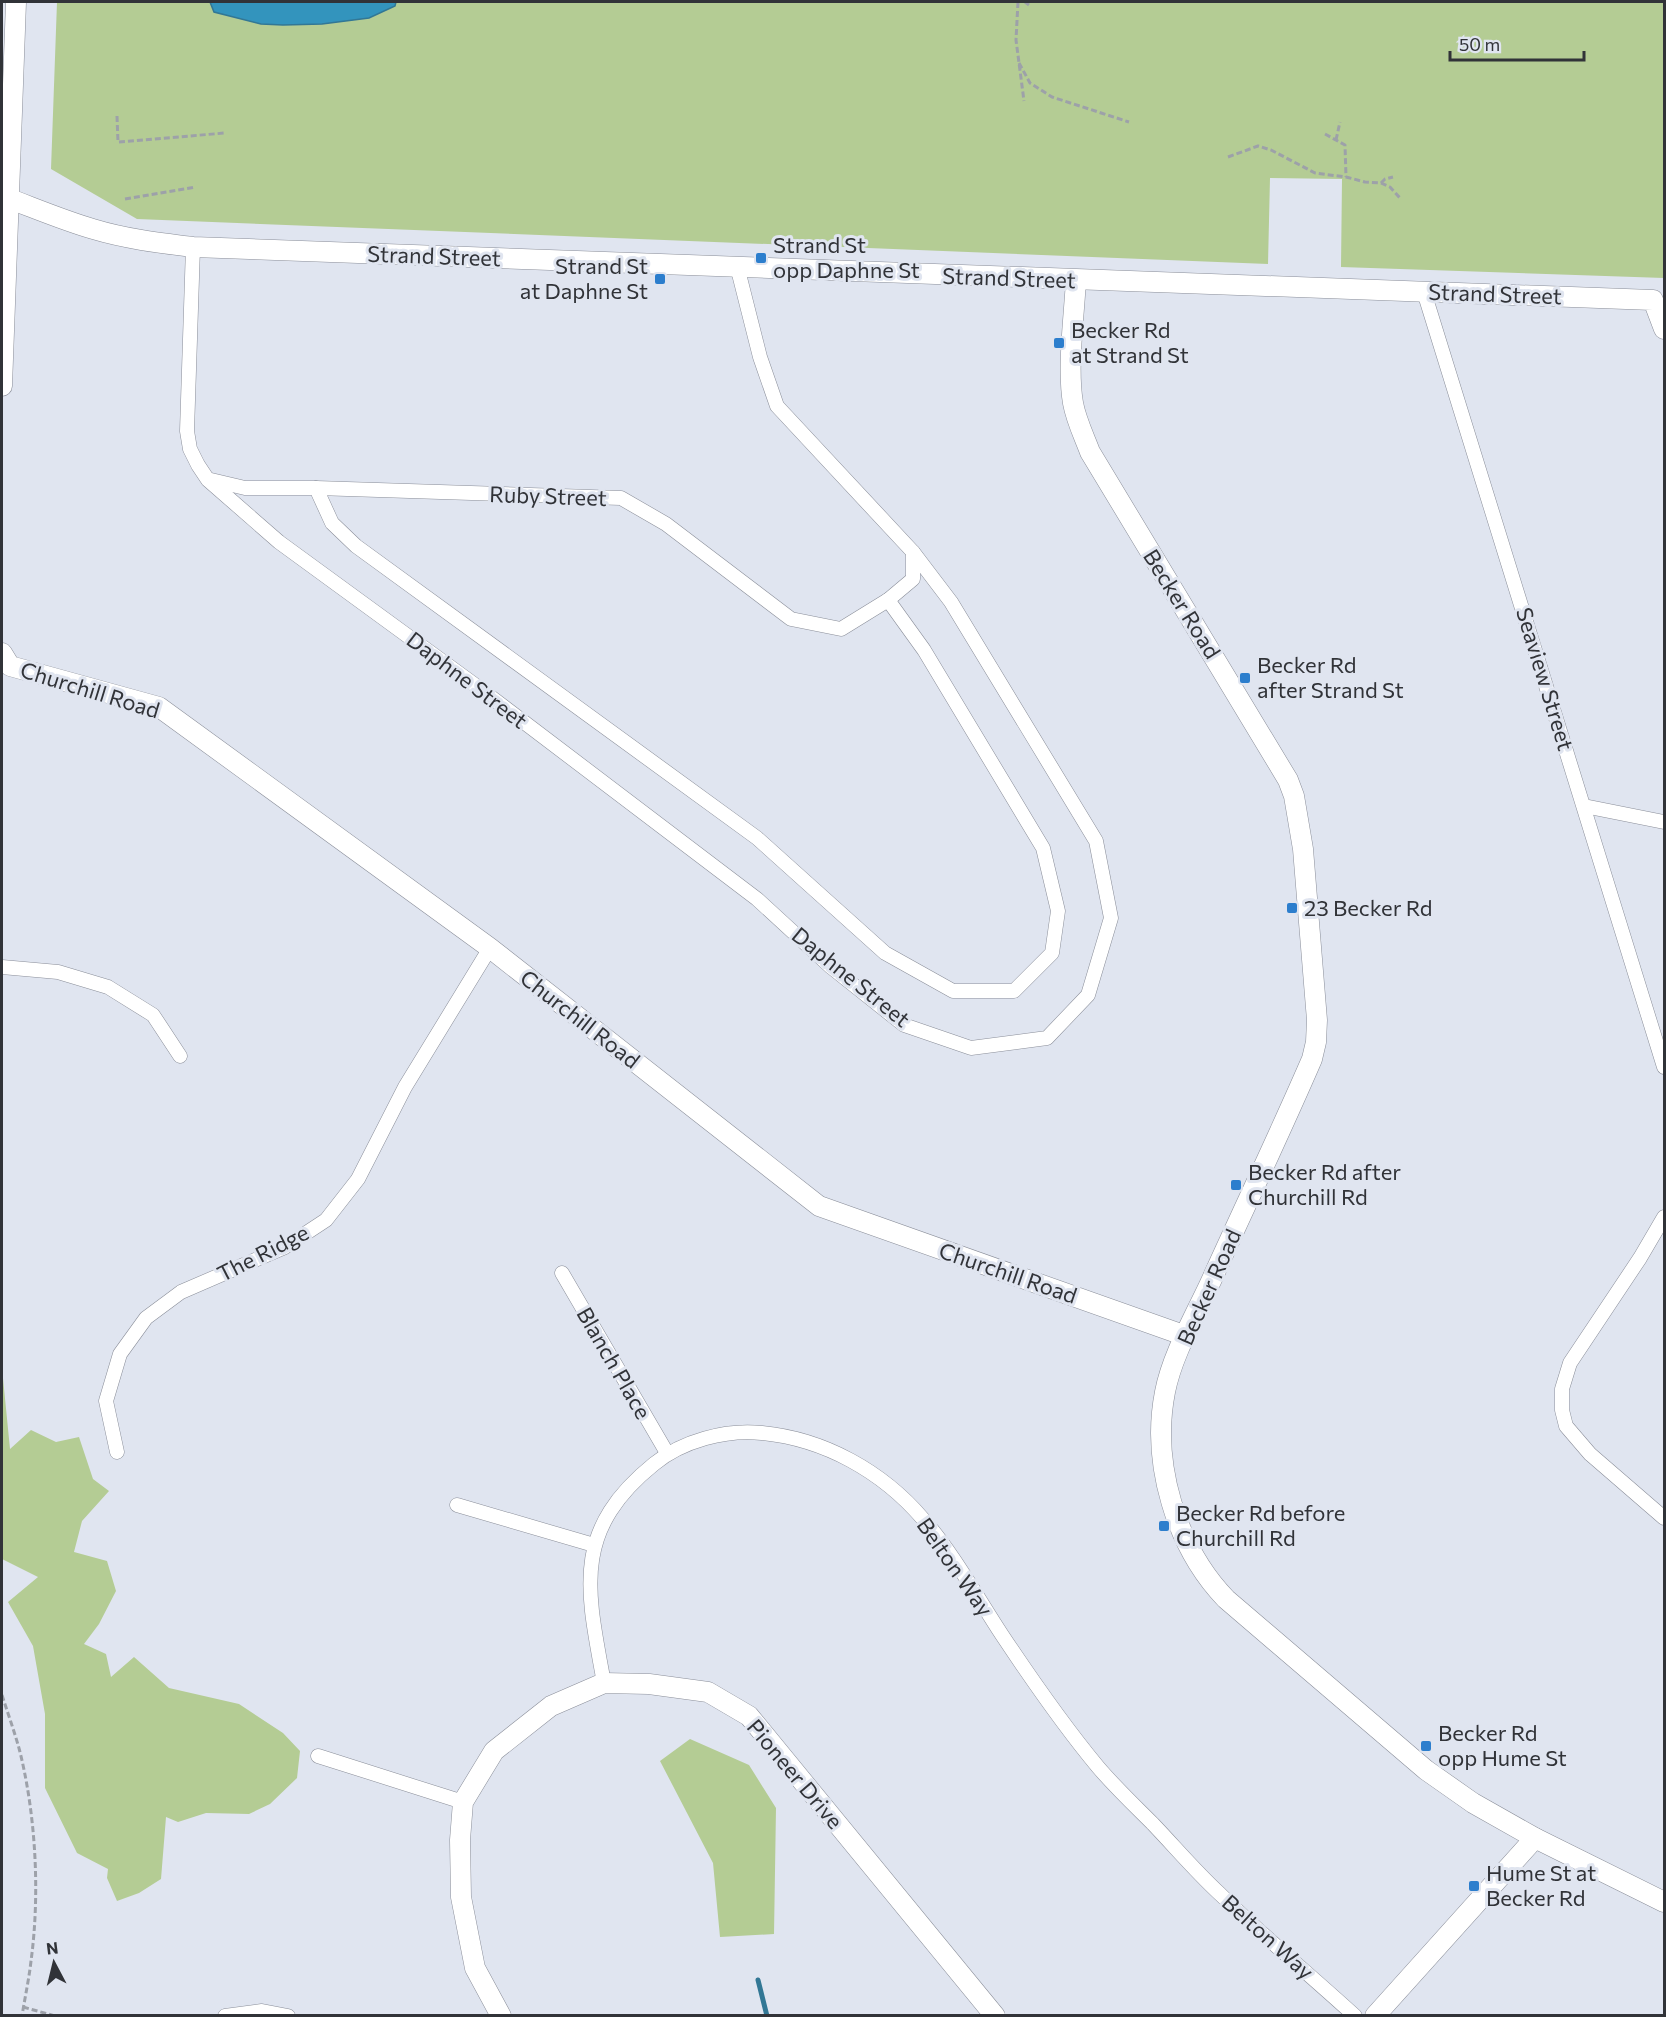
<svg xmlns="http://www.w3.org/2000/svg" width="1666" height="2017" font-family="Commissioner,sans-serif">
<style>
.green{fill:#b4cc94}
.water{fill:#3394bd;stroke:#327795;stroke-width:1.5}
.lines{fill:none;stroke-linecap:round;stroke-linejoin:round}
.stream{stroke:#327795;stroke-width:5}
.street-casing{stroke:#8a8e99;stroke-width:15}
.secondary-casing{stroke:#8a8e99;stroke-width:21}
.path{stroke:#9da1a9;stroke-width:3;stroke-dasharray:6 3;stroke-linecap:butt}
.street{stroke:#fff;stroke-width:14}
.secondary{stroke:#fff;stroke-width:20}
.poi-dot{fill:#2c7ecd;stroke:#e0e5f0;stroke-width:2}
.labels{text-anchor:middle;stroke-width:6;stroke-linejoin:round;paint-order:stroke}
.poi-label{font-size:22px;fill:#313338;stroke:#e0e5f0;text-anchor:start}
.street-label{font-size:22px;fill:#313338;stroke:#e0e5f0}
</style>
<rect width="100%" height="100%" fill="#e0e5f0"/>
<g class="green">
<path d="M57 2H1664V278L1341 267 1342 179 1270 178 1268 264 137 219 51 169Z"/>
<path d="M2 1368 10 1449 31 1430 56 1442 79 1437 93 1479 109 1491 82 1521 74 1552 107 1561 116 1591 99 1624 84 1644 106 1654 111 1677 134 1657 169 1688 239 1704 283 1733 300 1751 297 1778 270 1804 249 1814 206 1813 178 1822 166 1817 161 1879 139 1893 117 1901 107 1878 108 1869 77 1853 45 1788V1714L33 1646 8 1602 38 1577 2 1559Z"/>
<path d="M690 1739 749 1765 776 1808 774 1934 720 1937 713 1863 660 1761Z"/>
</g>
<path class="water" d="M210 2H396L395 6 369 18 322 24 283 25 261 24 214 12Z"/>
<g class="lines">
<path class="stream" d="M758 1980 767 2016"/>
<defs>
<g id="street">
<path d="M193 247 187 431 190 449 198 465 208 480 279 542 479 688 757 899 831 967 904 1025 971 1048 1047 1038 1088 995 1111 918 1096 841 951 602 913 552 777 406 760 357 737 266"/>
<path d="M1424 292 1664 1067"/>
<path d="M211 480 245 488H316L621 498 666 524 791 619 841 629 888 600 913 579V552"/>
<path d="M316 488 332 523 356 546 757 838 885 953 953 991H1014L1052 953 1058 911 1043 848 924 650 888 600"/>
<path d="M1584 806 1664 822"/>
<path d="M2 967 58 972 108 987 153 1015 180 1056"/>
<path d="M1664 1217 1640 1258 1570 1363 1562 1389V1410L1566 1426 1590 1454 1664 1518"/>
<path d="M562 1273 667 1453"/>
<path d="M117 1452 106 1401 120 1354 146 1318 181 1292 285 1247 326 1220 358 1179 405 1087 490 948"/>
<path d="M457 1505 594 1545"/>
<path d="M604 1683C587 1590 571 1531 654 1464 682 1441 726 1429 762 1433 824 1439 882 1471 923 1519 953 1553 977 1597 1002 1635 1032 1680 1063 1725 1098 1767 1115 1787 1134 1805 1153 1824 1175 1847 1196 1872 1220 1894 1263 1936 1310 1975 1355 2016"/>
<path d="M318 1756 463 1802"/>
<path d="M225 2016 262 2011 288 2016"/>
</g>
<g id="secondary">
<path d="M2 196C32 207 62 220 93 229 126 239 160 243 193 247L1653 300 1664 329"/>
<path d="M1076 280C1074 317 1067 368 1073 403 1076 420 1084 436 1090 452L1288 780 1294 796 1303 849 1317 1020 1316 1042 1312 1059C1280 1133 1245 1206 1212 1279 1196 1314 1172 1355 1165 1392 1151 1463 1176 1547 1226 1599L1426 1770 1473 1803 1535 1838 1664 1902"/>
<path d="M2 386 16 2"/>
<path d="M2 653 10 666 159 707 490 948 819 1206 1186 1336"/>
<path d="M501 2016 475 1968 461 1897 460 1840 463 1802 494 1751 551 1706 604 1683 649 1684 708 1692 749 1716 995 2016"/>
<path d="M1375 2016 1535 1838"/>
</g>
</defs>
<use href="#street" class="street-casing"/>
<use href="#secondary" class="secondary-casing"/>
<g class="path">
<path d="M1018 2 1016 40 1024 101"/>
<path d="M1025 2 1029 5"/>
<path d="M1019 63 1030 83 1052 97 1129 122"/>
<path d="M117 116 118 142 225 133"/>
<path d="M1325 134 1345 145 1346 177"/>
<path d="M1336 140 1340 122"/>
<path d="M1228 157 1258 146 1271 150 1315 173 1346 177 1365 182 1381 183 1390 187 1400 198"/>
<path d="M1381 183 1385 179 1393 177"/>
<path d="M125 199 196 187"/>
<path d="M2 1695C8 1714 15 1733 20 1752 36 1817 40 1895 31 1961 29 1979 25 1997 22 2016"/>
<path d="M23 2007 55 2016"/>
</g>
<use href="#street" class="street"/>
<use href="#secondary" class="secondary"/>
</g>
<g class="poi-dot">
<rect x="755" y="252" width="12" height="12" rx="3"/>
<rect x="654" y="273" width="12" height="12" rx="3"/>
<rect x="1053" y="337" width="12" height="12" rx="3"/>
<rect x="1239" y="672" width="12" height="12" rx="3"/>
<rect x="1286" y="902" width="12" height="12" rx="3"/>
<rect x="1230" y="1179" width="12" height="12" rx="3"/>
<rect x="1158" y="1520" width="12" height="12" rx="3"/>
<rect x="1420" y="1740" width="12" height="12" rx="3"/>
<rect x="1468" y="1880" width="12" height="12" rx="3"/>
</g>
<g class="labels">
<g class="poi-label">
<text x="773" y="253">Strand St<tspan x="773" dy="25">opp Daphne St</tspan></text>
<text x="648" y="274" text-anchor="end">Strand St<tspan x="648" dy="25">at Daphne St</tspan></text>
<text x="1071" y="338">Becker Rd<tspan x="1071" dy="25">at Strand St</tspan></text>
<text x="1257" y="673">Becker Rd<tspan x="1257" dy="25">after Strand St</tspan></text>
<text x="1304" y="916">23 Becker Rd</text>
<text x="1248" y="1180">Becker Rd after<tspan x="1248" dy="25">Churchill Rd</tspan></text>
<text x="1176" y="1521">Becker Rd before<tspan x="1176" dy="25">Churchill Rd</tspan></text>
<text x="1438" y="1741">Becker Rd<tspan x="1438" dy="25">opp Hume St</tspan></text>
<text x="1486" y="1881">Hume St at<tspan x="1486" dy="25">Becker Rd</tspan></text>
</g>
<g class="street-label">
<text transform="translate(434 256) rotate(2)" y="8">Strand Street</text>
<text transform="translate(1009 278) rotate(2)" y="8">Strand Street</text>
<text transform="translate(1495 294) rotate(2)" y="8">Strand Street</text>
<text transform="translate(548 496) rotate(2)" y="8">Ruby Street</text>
<text transform="translate(1182 604) rotate(58)" y="8">Becker Road</text>
<text transform="translate(1545 679) rotate(73)" y="8">Seaview Street</text>
<text transform="translate(467 680) rotate(37)" y="8">Daphne Street</text>
<text transform="translate(90 690) rotate(17)" y="8">Churchill Road</text>
<text transform="translate(851 977) rotate(39)" y="8">Daphne Street</text>
<text transform="translate(580 1019) rotate(38)" y="8">Churchill Road</text>
<text transform="translate(263 1253) rotate(-27)" y="8">The Ridge</text>
<text transform="translate(1008 1273) rotate(19)" y="8">Churchill Road</text>
<text transform="translate(1209 1287) rotate(-66)" y="8">Becker Road</text>
<text transform="translate(614 1363) rotate(60)" y="8">Blanch Place</text>
<text transform="translate(955 1567) rotate(55)" y="8">Belton Way</text>
<text transform="translate(795 1774) rotate(50)" y="8">Pioneer Drive</text>
<text transform="translate(1268 1937) rotate(42)" y="8">Belton Way</text>
</g>
</g>
<rect width="1666" height="2017" fill="none" stroke="#313338" stroke-width="6"/>
<g transform="translate(54 1963) rotate(353)" stroke="#e0e5f0" stroke-width="4.5" paint-order="stroke">
<path d="M0-4.5L10 22L0 15L-10 22Z" fill="#313338"/>
<text y="-9" font-size="16" font-weight="bold" text-anchor="middle" fill="#313338">N</text>
</g>
<path d="M1450 51v9h134v-9" fill="none" stroke="#313338" stroke-width="3"/>
<text x="1459" y="51" font-size="18" fill="#313338" stroke="#e0e5f0" stroke-width="4.5" paint-order="stroke">50 m</text>
</svg>
